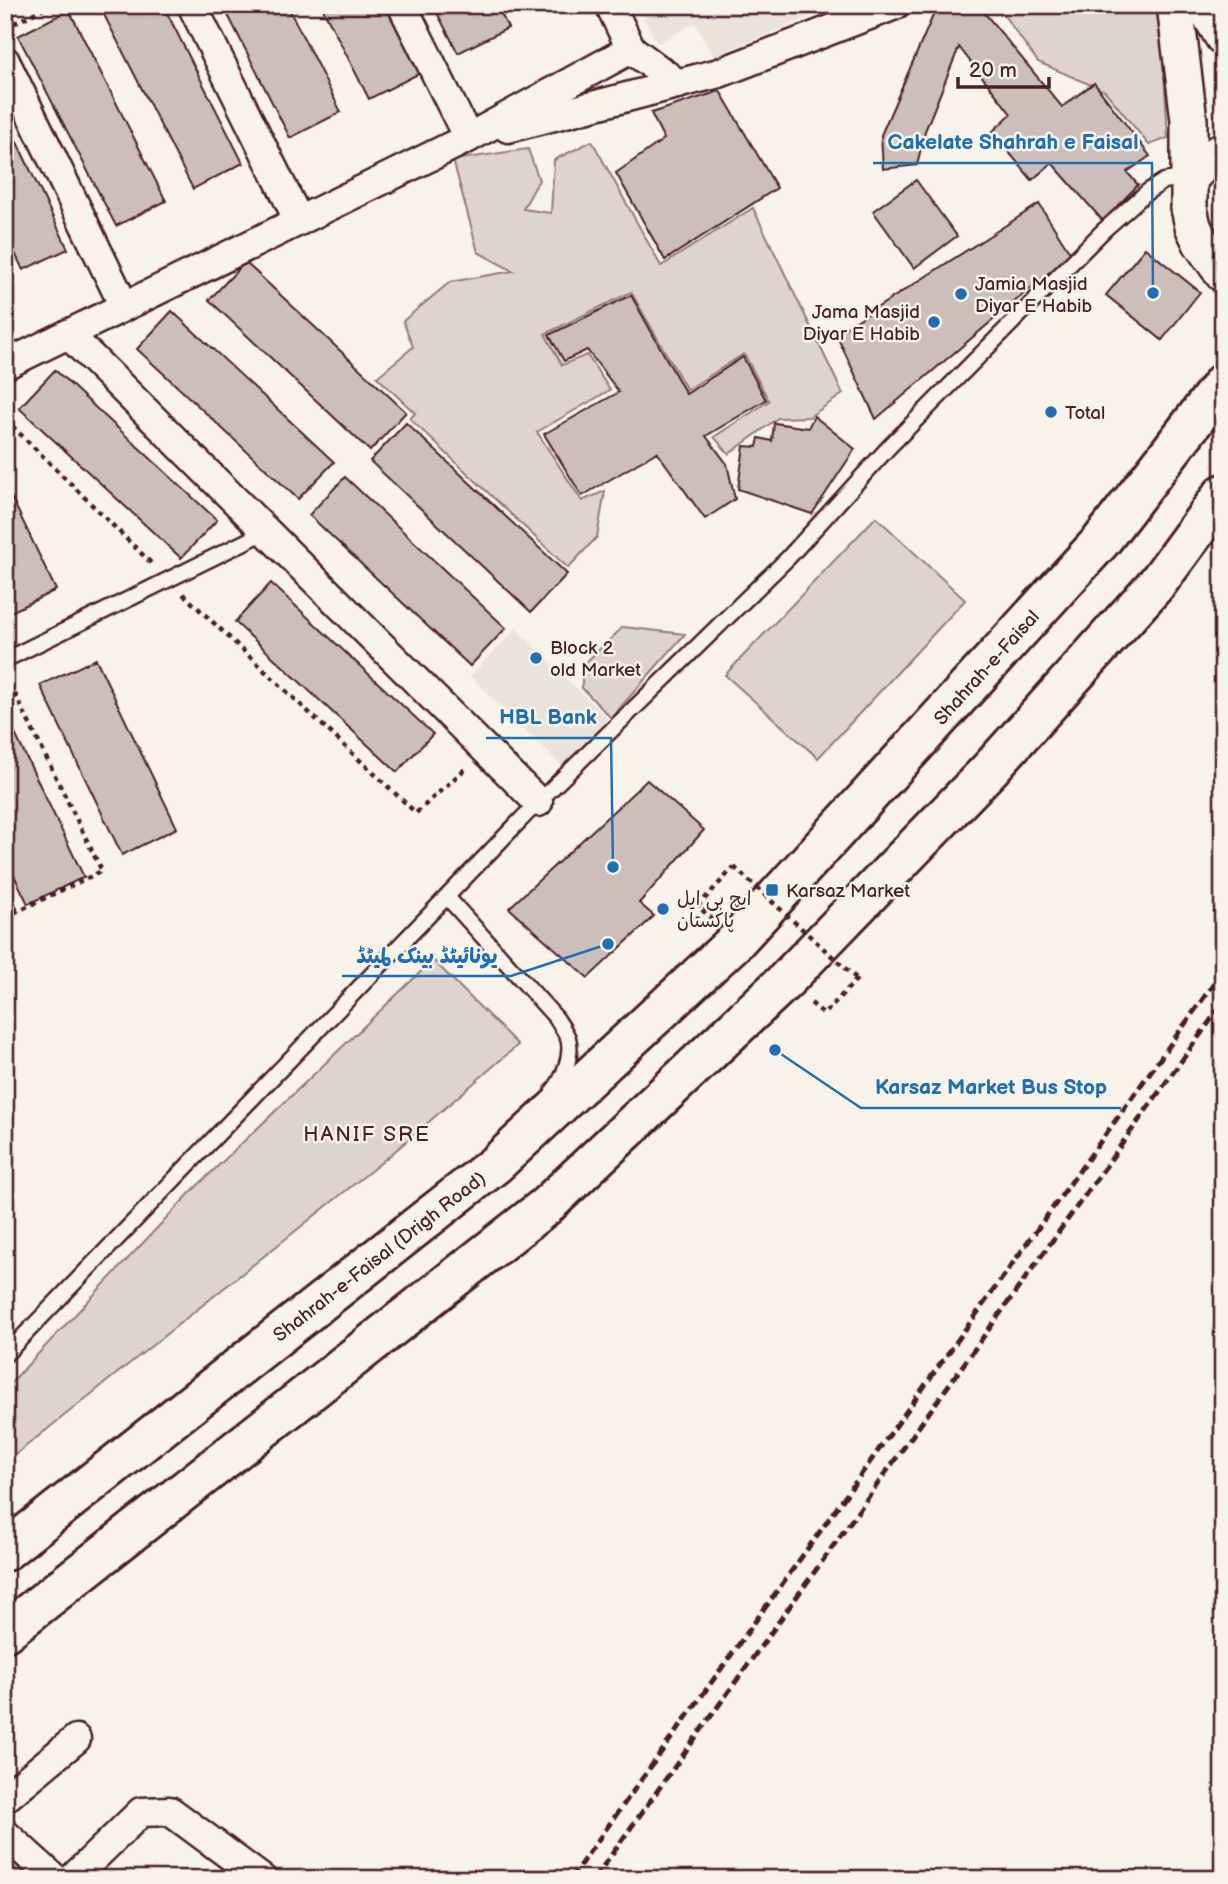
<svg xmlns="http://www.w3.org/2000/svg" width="1228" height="1884" font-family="'Balsamiq Sans','Playpen Sans Arabic',sans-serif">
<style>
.built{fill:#eae3da}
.green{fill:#ded4cc;stroke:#947a7c;stroke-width:2}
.building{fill:#ccbfb9;stroke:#4a1f2b;stroke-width:2}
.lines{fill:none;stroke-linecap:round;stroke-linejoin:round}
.service-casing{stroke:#4a1f2b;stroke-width:19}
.minor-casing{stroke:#4a1f2b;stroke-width:33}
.tertiary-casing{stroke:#4a1f2b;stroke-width:40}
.trunk-casing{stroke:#4a1f2b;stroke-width:44}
.path{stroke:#4a1f2b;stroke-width:4.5;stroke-dasharray:5 5;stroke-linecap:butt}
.service{stroke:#f7f3e8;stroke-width:14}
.minor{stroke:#f7f3e8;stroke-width:28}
.tertiary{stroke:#f7f3e8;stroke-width:35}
.trunk{stroke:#f7f3e8;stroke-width:38}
.rail{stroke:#4a1f2b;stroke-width:5;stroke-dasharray:10 5;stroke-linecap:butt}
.path-bridge{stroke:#4a1f2b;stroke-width:4.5;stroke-dasharray:5 5;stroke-linecap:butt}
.poi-dot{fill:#1f6fb2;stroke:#f7f3e8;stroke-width:2.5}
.labels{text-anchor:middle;stroke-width:5;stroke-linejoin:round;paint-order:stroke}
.poi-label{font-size:19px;fill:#4a1f2b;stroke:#f7f3e8;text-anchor:start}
.street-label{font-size:19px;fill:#4a1f2b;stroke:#f7f3e8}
.neighbourhood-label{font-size:21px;letter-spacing:2px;fill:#4a1f2b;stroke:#f7f3e8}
.leader{fill:none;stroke:#1f6fb2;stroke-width:2.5}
.callout-dot{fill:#1f6fb2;stroke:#f7f3e8;stroke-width:2.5}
.callout-label{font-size:21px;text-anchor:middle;font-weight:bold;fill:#1f6fb2;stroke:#f7f3e8;stroke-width:5;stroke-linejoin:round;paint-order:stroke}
</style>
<rect width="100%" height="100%" fill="#f7f3e8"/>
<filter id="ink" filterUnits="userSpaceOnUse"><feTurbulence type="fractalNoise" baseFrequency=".0143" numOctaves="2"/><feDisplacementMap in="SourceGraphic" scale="14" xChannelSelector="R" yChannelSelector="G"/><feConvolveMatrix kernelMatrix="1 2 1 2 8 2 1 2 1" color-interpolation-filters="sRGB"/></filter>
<g filter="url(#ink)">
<g class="built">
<path d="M638 5H837L714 57 695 23 657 44Z"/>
<path d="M516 629 608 719 562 766 470 676Z"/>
</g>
<g class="green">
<path d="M1001 5H1160L1168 138 1149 145 1105 91 1038 62 1003 14Z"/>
<path d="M592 141 661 266 753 208 843 394 809 417 778 418 729 454 714 437 769 401 744 354 687 390 631 292 545 334 562 365 587 355 610 390 537 432 582 501 605 491 597 537 568 568 410 419 415 413 377 377 413 347 403 321 450 282 513 271 478 252 453 160 528 149 539 180 523 209 551 213 554 160Z"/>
<path d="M876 517 965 600 818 758 725 675Z"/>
<path d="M623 627 685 634 611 718 582 688V666Z"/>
<path d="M433 960 518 1045 388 1157 5 1463V1389L192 1191Z"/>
</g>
<g class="building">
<path d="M99 5H163L243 163 193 189Z"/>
<path d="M223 5H287L341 112 290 138Z"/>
<path d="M321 5H385L420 73 369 99Z"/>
<path d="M433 5H497L508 28 458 53Z"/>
<path d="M946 5H978L1062 107 1094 83 1150 156 1127 172 1138 185 1103 221 1052 163 1032 180 992 132 1011 114 959 47 925 131 917 165 883 169 881 135 935 11Z"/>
<path d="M69 10 166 201 116 226 18 36Z"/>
<path d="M720 91 777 188 665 260 616 173 664 139 651 113Z"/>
<path d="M5 117 68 249 23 270 5 232Z"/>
<path d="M916 180 957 236 914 268 873 211Z"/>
<path d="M1039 204 1071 254 876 419 836 334Z"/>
<path d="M1145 248 1200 292 1162 340 1106 295Z"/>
<path d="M245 262 406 412 370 451 209 300Z"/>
<path d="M631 295 686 394 743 357 766 400 706 436 727 464 735 499 705 519 657 452 582 496 544 434 619 392 587 350 564 361 549 335Z"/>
<path d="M172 311 334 462 298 499 137 349Z"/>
<path d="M55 370 217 520 181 558 19 408Z"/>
<path d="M814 416 855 449 812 514 738 489 744 446 757 447 759 438 772 441 774 423 808 428Z"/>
<path d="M406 423 567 574 531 612 370 461Z"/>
<path d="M345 477 506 628 470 666 309 515Z"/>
<path d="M5 484 56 590 5 615Z"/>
<path d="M271 583 433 734 397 772 235 622Z"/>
<path d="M96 659 177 828 122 855 40 685Z"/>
<path d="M5 713 84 877 28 904 5 857Z"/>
<path d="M647 780 704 830 639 903 654 916 588 978 509 908Z"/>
<path d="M5 883 17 908 5 914Z"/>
<path d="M5 1843 45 1879H5Z"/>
</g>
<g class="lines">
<defs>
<g id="service">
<path d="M5 660 267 531"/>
<path d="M448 898 556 1018C560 1024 565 1031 568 1038 573 1054 564 1078 553 1091"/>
<path d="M5 1355 538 802 788 558 889 447 1104 230 1147 192 1164 181 1188 177"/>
</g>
<g id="minor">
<path d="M192 5 299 221"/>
<path d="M402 5 468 138"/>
<path d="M610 5 631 49 678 84"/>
<path d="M5 61 124 306"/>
<path d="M508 128 719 73 895 5"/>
<path d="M68 334 538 802"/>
<path d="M5 365 468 138 631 49"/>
<path d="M5 1798 76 1739"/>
<path d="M5 1834 55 1879"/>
<path d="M72 1879 141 1812 170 1811 262 1879"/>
</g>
<g id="tertiary">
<path d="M1175 5 1189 120V208L1193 226 1201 243 1223 274"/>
<path d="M1204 5 1223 37"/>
<path d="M1191 177 1207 160 1223 150"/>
</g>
<g id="trunk">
<path d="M5 1551 496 1164 736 941 1102 540 1223 383"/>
<path d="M5 1632 546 1206 786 980 990 769 1158 582 1223 494"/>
</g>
</defs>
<use href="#service" class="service-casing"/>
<use href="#minor" class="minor-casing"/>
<use href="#tertiary" class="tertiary-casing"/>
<use href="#trunk" class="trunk-casing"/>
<g class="path">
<path d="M5 28 50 5"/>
<path d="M5 419 152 564"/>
<path d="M183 594 416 813 466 768"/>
<path d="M5 917 102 871 9 682"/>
<path d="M713 920 698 906 734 867"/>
<path d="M811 1003 824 1014 857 979"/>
</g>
<use href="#service" class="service"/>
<use href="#minor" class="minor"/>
<use href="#tertiary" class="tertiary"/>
<use href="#trunk" class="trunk"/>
<g class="rail">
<path d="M570 1879 1223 971"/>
<path d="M594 1879 1223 1003"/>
</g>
<path class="path-bridge" d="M734 867 857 979"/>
</g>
</g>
<g class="poi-dot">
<circle cx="961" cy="294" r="7"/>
<circle cx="934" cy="322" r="7"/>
<circle cx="1051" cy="412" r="7"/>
<circle cx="536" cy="658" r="7"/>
<rect x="765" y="883" width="14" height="14" rx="3.5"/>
<circle cx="663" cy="909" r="7"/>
</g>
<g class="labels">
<g class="poi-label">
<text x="975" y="290">Jamia Masjid<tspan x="975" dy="22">Diyar E Habib</tspan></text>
<text x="920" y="318" text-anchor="end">Jama Masjid<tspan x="920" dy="22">Diyar E Habib</tspan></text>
<text x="1065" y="419">Total</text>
<text x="550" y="654">Block 2<tspan x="550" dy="22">old Market</tspan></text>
<text x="786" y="897">Karsaz Market</text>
<text x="677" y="905">ایچ بی ایل<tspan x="677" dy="22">پاکستان</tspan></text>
</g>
<g class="street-label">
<text transform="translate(986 667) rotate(-48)" y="7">Shahrah-e-Faisal</text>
<text transform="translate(379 1256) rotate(-38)" y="7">Shahrah-e-Faisal (Drigh Road)</text>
</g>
<g class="neighbourhood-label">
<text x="367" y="1141">HANIF SRE</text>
</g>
</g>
<path class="leader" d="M1153 293L1152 163H873M613 867L611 738H486M608 944L511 976H342M775 1050L861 1108H1121"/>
<g class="callout-dot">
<circle cx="1153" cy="293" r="7"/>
<circle cx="613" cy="867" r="7"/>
<circle cx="608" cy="944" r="7"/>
<circle cx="775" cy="1050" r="7"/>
</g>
<g class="callout-label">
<text x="1013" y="149">Cakelate Shahrah e Faisal</text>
<text x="548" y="724">HBL Bank</text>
<text x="427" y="963">یونائیٹڈ بینک لمیٹڈ</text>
<text x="991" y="1094">Karsaz Market Bus Stop</text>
</g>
<rect width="1228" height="1884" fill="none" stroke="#f7f3e8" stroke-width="28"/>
<rect x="14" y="14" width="1200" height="1856" fill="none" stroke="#4a1f2b" stroke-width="2.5" filter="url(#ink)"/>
<path d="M958 77v10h91v-10" fill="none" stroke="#4a1f2b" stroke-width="3.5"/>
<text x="969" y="77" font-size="21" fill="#4a1f2b" stroke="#f7f3e8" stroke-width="5" paint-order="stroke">20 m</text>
</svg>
